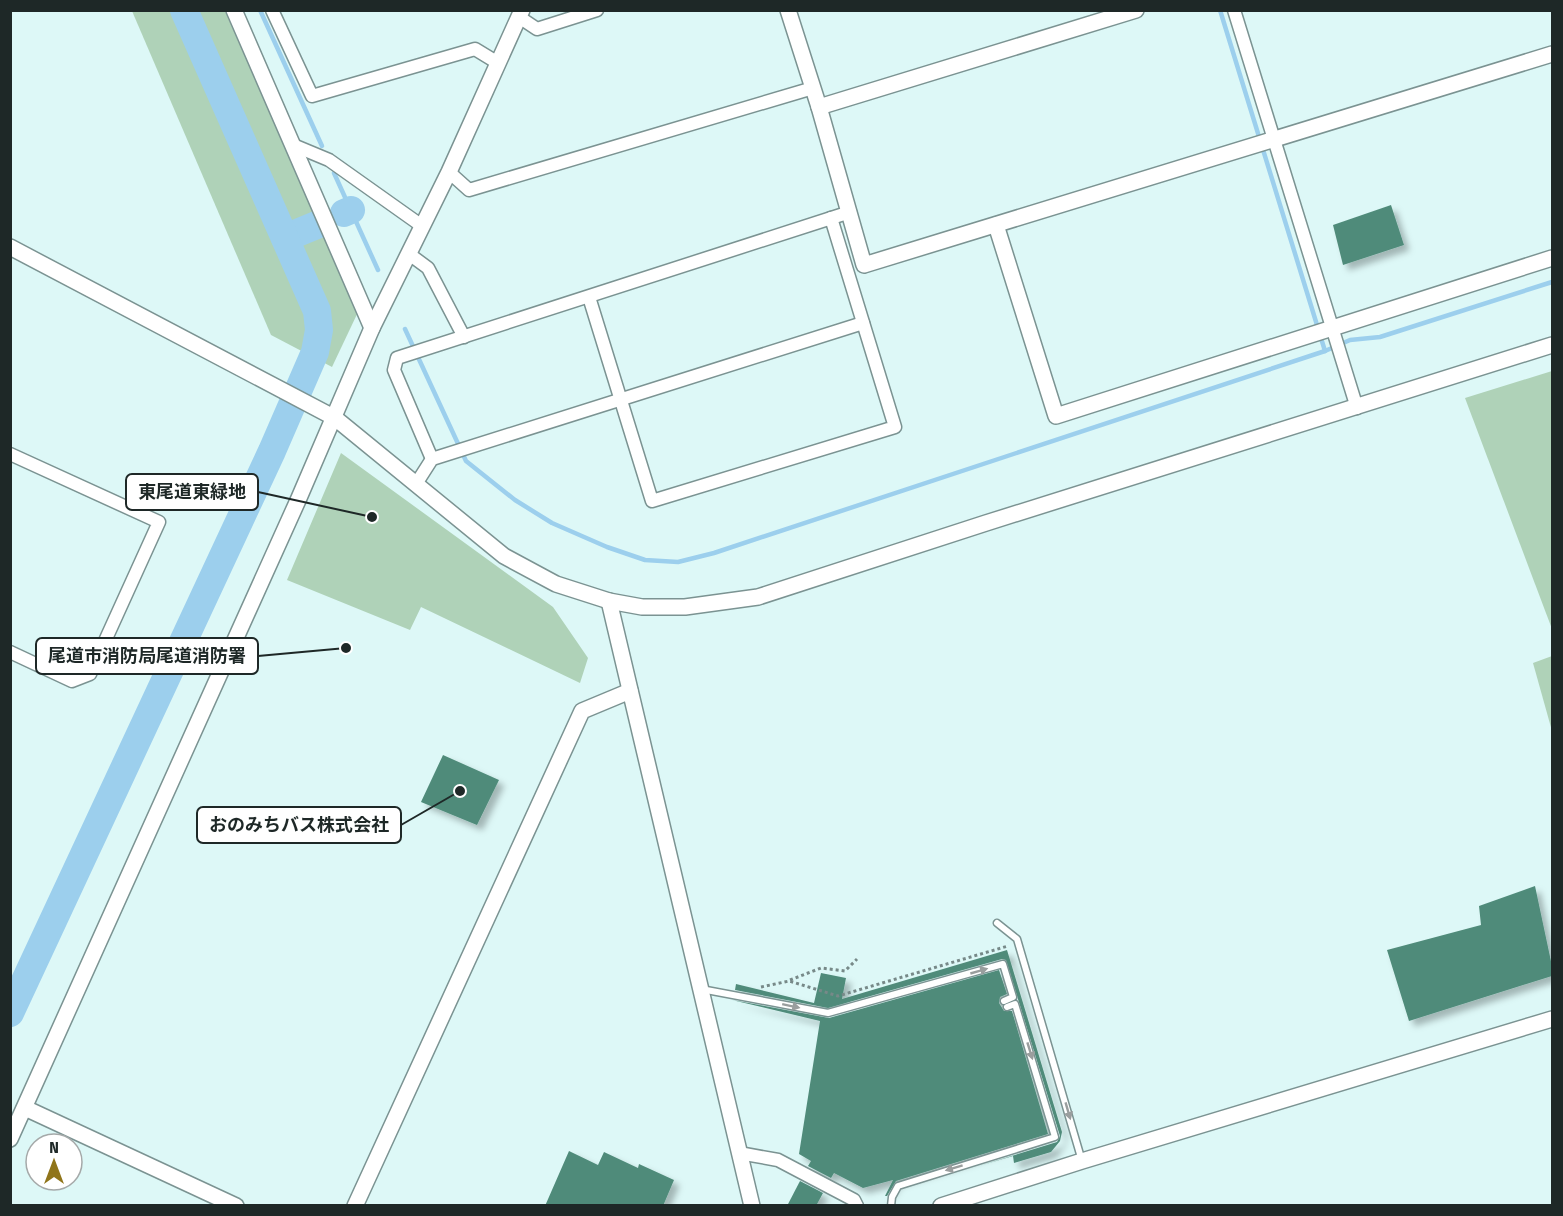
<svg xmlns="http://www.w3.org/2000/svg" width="1563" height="1216" font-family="'Fira Sans Condensed','Noto Sans JP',sans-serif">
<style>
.green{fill:#afd2b8}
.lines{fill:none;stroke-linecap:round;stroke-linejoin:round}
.stream{stroke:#9ccfed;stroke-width:4.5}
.river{stroke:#9ccfed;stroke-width:28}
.building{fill:#508b7a;filter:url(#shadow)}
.service-casing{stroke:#7b9392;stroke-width:9}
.minor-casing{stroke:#7b9392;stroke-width:15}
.tertiary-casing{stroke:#7b9392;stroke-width:18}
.path{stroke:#778988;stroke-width:3;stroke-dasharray:3 3;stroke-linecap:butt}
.service{stroke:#fff;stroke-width:6}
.minor{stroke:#fff;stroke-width:12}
.tertiary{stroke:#fff;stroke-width:15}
.oneway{fill:#9a9e9e}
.leader{fill:none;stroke:#1e2827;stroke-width:2}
.callout-dot{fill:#1e2827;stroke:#fff;stroke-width:2}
.callout{fill:#fff;stroke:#1e2827;stroke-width:2}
.callout-label{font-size:18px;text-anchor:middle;font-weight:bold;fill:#1e2827}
</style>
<defs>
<filter id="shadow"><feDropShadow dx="5.5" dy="5.5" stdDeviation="3" flood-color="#0004"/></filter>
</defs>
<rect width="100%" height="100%" fill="#ddf8f7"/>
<g class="green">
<path d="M132 11H225L359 310 332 367 271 335Z"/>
<path d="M1552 371V629L1465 398Z"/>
<path d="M341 453 553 607 588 658 580 683 421 607 410 630 287 580Z"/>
<path d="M1552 656V731L1533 663Z"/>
</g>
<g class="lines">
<g class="stream">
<path d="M260 10 322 146"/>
<path d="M1220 10 1325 351"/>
<path d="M334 173 378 270"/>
<path d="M405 329 466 461 515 500 552 523 607 547 645 560 678 562 714 553 1325 351 1350 340 1380 337 1552 282"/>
</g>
<g class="river">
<path d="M344 213 351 210"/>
<path d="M285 238 319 224"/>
<path d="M10 1013 272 451 315 352 319 330 317 311 184 10"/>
</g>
</g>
<g class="building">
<path d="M1391 205 1404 245 1343 265 1333 225Z"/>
<path d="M443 755 499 780 477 825 421 802Z"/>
<path d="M1535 886 1552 966V976L1409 1021 1387 950 1481 925 1479 906Z"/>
<path d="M1007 950 1062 1132 1060 1141 1051 1152 1014 1163 1013 1156 979 1166 1057 1142 1060 1136 1006 960 1002 959 828 1008 735 990 736 984 814 1003 821 973 846 978 842 999Z"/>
<path d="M999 970 1007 994 1000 997 999 1003 1004 1011H1012L1048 1134 896 1181 887 1196H885L893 1180 863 1188 834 1173 831 1178 808 1166 811 1161 799 1154 820 1021 732 1000 829 1018Z"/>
<path d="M569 1151 598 1165 604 1152 638 1168 639 1164 674 1180 663 1206H545Z"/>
<path d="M800 1181 823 1193 816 1206H787Z"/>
</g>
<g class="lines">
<defs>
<g id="service">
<path d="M997 923 1017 939 1082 1161"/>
<path d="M701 989 828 1013 1003 964 1013 997 1004 1001"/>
<path d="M891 1206 892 1197 898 1186 1055 1137 1015 1004 1007 1007"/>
</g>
<g id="minor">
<path d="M272 10 312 96 475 49 498 63"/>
<path d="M1234 10 1357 408"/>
<path d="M519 17 537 29 597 10"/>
<path d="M293 145 329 160 422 226"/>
<path d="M449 172 469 190 813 88"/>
<path d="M409 254 428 268 464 337"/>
<path d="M589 297 652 501 895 427 831 218"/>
<path d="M10 454 159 522 90 674 72 681 10 652"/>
<path d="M432 459 394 370 397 358 850 212"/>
<path d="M416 484 432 459 863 323"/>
<path d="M739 1153 778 1160 854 1200 857 1206"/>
</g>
<g id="tertiary">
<path d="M234 10 372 328"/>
<path d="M788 10 819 107 864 265 1552 54"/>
<path d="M819 107 1136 10"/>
<path d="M996 225 1056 416 1552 258"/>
<path d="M10 247 335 418 504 556 556 584 609 601 642 607H685L758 597 986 523 1552 345"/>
<path d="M609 601 752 1206"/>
<path d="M25 1108 236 1206"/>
<path d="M10 1139 299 498 372 328 449 172 522 10"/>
<path d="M355 1206 582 711 630 691"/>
<path d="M941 1206 1082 1161 1552 1019"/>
</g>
</defs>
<use href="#service" class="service-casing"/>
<use href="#minor" class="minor-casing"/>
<use href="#tertiary" class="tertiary-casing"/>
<g class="path">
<path d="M790 980 821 968 845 971 857 959"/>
<path d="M761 987 789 981 838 996 1008 946"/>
</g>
<use href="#service" class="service"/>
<use href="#minor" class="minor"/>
<use href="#tertiary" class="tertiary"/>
</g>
<defs><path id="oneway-solid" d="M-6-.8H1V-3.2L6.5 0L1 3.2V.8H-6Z" transform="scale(1.5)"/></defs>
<g class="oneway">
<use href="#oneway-solid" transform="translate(979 971) rotate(-16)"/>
<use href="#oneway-solid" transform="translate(791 1006) rotate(12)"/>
<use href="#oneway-solid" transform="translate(1030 1051) rotate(73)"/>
<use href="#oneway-solid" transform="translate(1068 1111) rotate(74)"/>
<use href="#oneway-solid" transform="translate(954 1168) rotate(163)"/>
</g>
<path class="leader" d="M372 517L258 492M346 648L258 656M460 791L401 825"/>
<g class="callout-dot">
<circle cx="372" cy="517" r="6"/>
<circle cx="346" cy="648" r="6"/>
<circle cx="460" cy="791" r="6"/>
</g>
<g class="callout">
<rect x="126" y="474" width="132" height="36" rx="6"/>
<rect x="36" y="638" width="222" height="36" rx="6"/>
<rect x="197" y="807" width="204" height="36" rx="6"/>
</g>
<g class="callout-label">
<text x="192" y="498">東尾道東緑地</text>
<text x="147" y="662">尾道市消防局尾道消防署</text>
<text x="299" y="831">おのみちバス株式会社</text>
</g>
<rect width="1563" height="1216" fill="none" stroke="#1e2827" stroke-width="24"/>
<g transform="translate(54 1162)"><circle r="28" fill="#ffffff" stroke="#a5a9a9" stroke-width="1.5"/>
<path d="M0-4.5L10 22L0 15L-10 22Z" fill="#90751a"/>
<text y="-9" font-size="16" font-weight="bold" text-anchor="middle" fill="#1e2827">N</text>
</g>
</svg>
